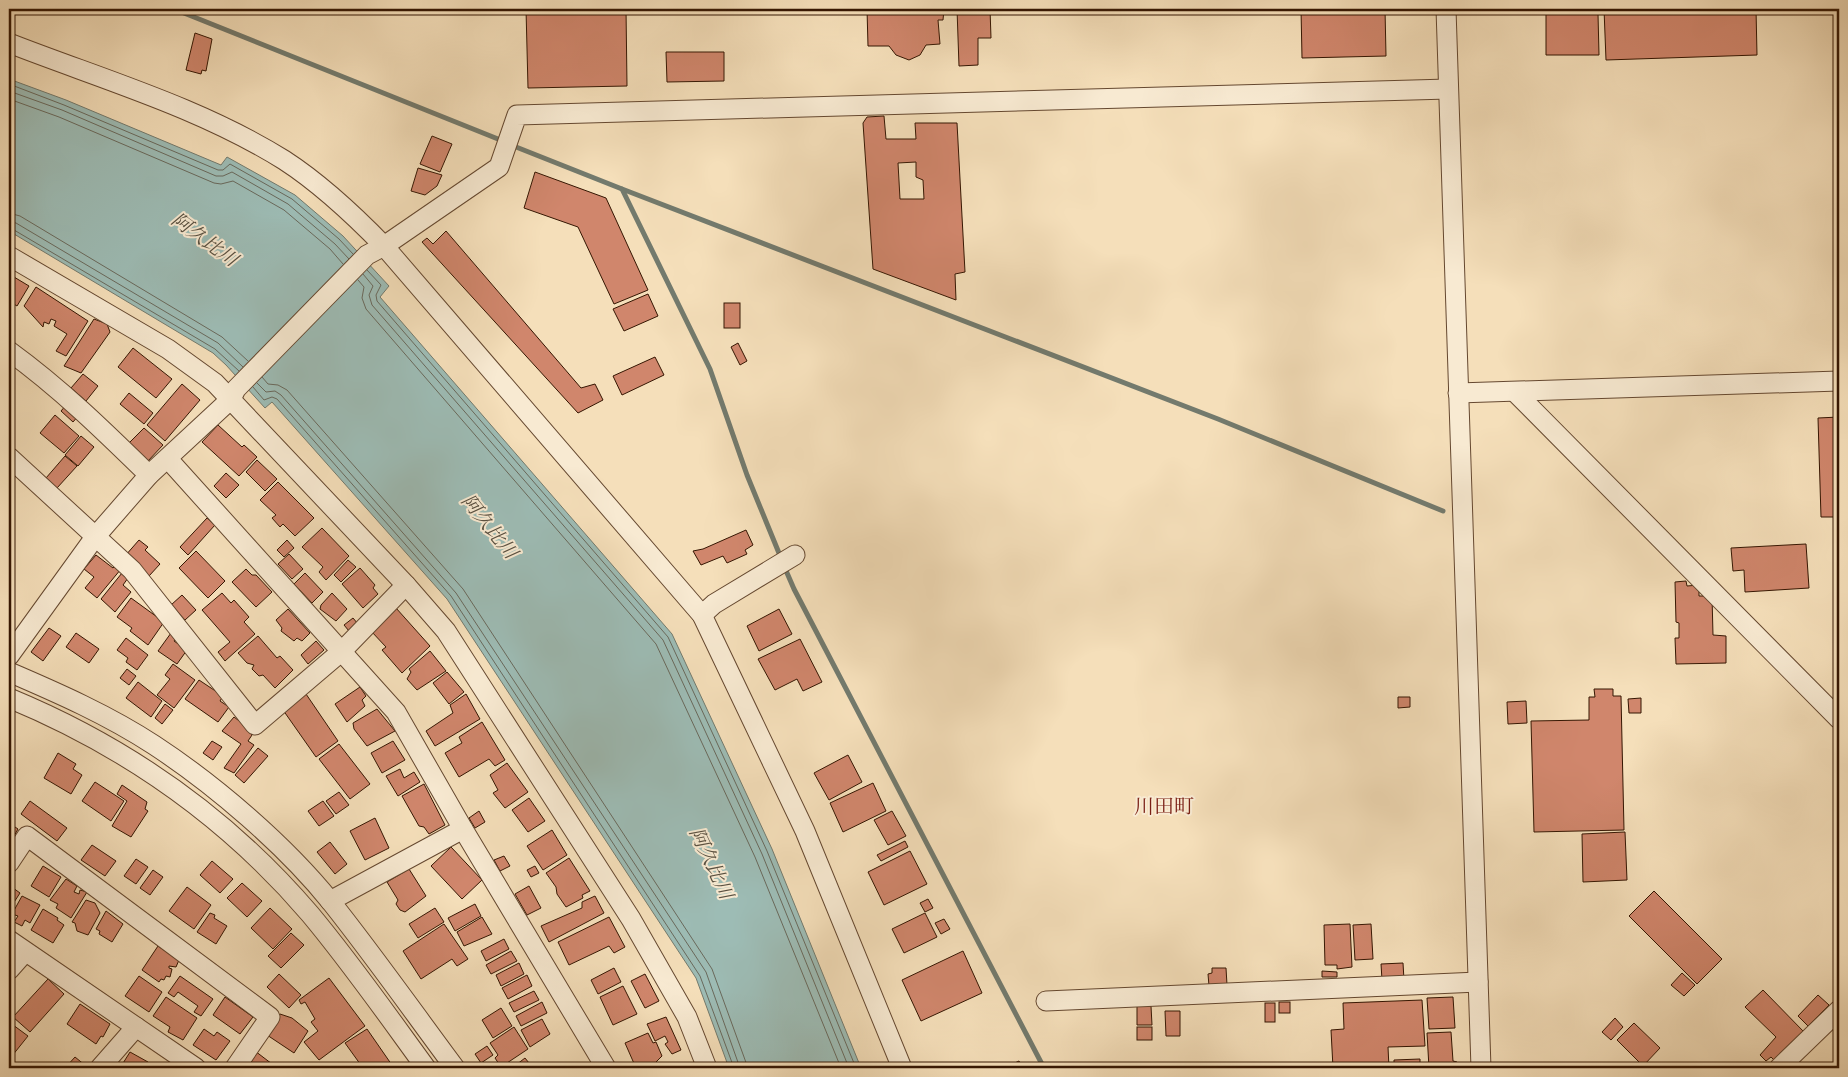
<svg xmlns="http://www.w3.org/2000/svg" width="1848" height="1077" font-family="'IM FELL English','Noto Serif JP',serif">
<style>
.water{fill:#9dbcb5;stroke:#737a6d}
.lines{fill:none;stroke-linecap:round;stroke-linejoin:round}
.shore{stroke:#69695c;stroke-width:1}
.stream{stroke:#737a6d;stroke-width:5}
.building{fill:#d0866c;stroke:#351602;fill-rule:evenodd}
.minor-casing{stroke:#654830;stroke-width:21}
.minor{stroke:#f8ead2;stroke-width:19}
.labels{text-anchor:middle;stroke-width:4;stroke-linejoin:round;paint-order:stroke}
.water-label{font-size:19px;font-style:italic;fill:#595041;stroke:#f8ead2}
.quarter-label{font-size:20px;fill:#7a1f14;stroke:#f8ead2}
</style>
<rect width="100%" height="100%" fill="#f5dfba"/>
<filter id="stains"><feTurbulence type="fractalNoise" baseFrequency=".004" numOctaves="4"/><feColorMatrix values="0 0 0 0 .2 0 0 0 0 .09 0 0 0 0 .02 0 0 0 .5 -.17"/></filter>
<radialGradient id="worn" r=".72"><stop offset=".6" stop-color="#630" stop-opacity="0"/><stop offset="1" stop-color="#630" stop-opacity=".3"/></radialGradient>
<path class="water" d="M9 79 66 100 221 165 227 157 295 195 343 236 389 286 380 297 672 634 772 849 861 1068H729L696 978 447 599 272 402 265 408 226 365 213 353 9 231Z"/>
<g class="lines">
<g class="shore">
<path d="M9 84 64 105 218 170H223L230 164 292 199 339 239 353 254"/>
<path d="M9 91 62 110 216 176H223L232 172 288 204 335 244 349 259"/>
<path d="M9 99 59 117 214 183 221 184 233 181 284 210 330 249 343 264"/>
<path d="M9 213 20 216 222 337 248 361"/>
<path d="M9 221 16 223 218 343 243 367"/>
<path d="M9 227 215 349 239 371"/>
<path d="M367 270 381 285 376 295 377 301 668 637 767 851 856 1068"/>
<path d="M363 274 373 286 369 295 372 305 663 640 762 854 849 1068"/>
<path d="M358 280 364 287 362 298 366 309 656 644 755 857 841 1068"/>
<path d="M262 377 268 384 278 385 287 390 463 589 712 969 748 1068"/>
<path d="M257 383 266 392 275 391 281 395 456 593 706 972 740 1068"/>
<path d="M253 387 264 400 272 397 277 399 451 596 700 976 734 1068"/>
</g>
<g class="stream">
<path d="M174 9 503 141"/>
<path d="M511 145 622 189 710 369 747 475 781 558"/>
<path d="M622 189 1218 419 1443 511"/>
<path d="M784 566 794 589 1044 1068"/>
</g>
</g>
<g class="building">
<path d="M526 9H626L627 86 528 88Z"/>
<path d="M867 9H944L943 20H938L940 44 926 45 920 55 909 60 896 55 889 46H868Z"/>
<path d="M957 9H990L991 38H978V65L959 66Z"/>
<path d="M1301 9H1385L1386 56 1302 58Z"/>
<path d="M1604 9H1756L1757 55 1606 60Z"/>
<path d="M1546 14H1598L1599 55H1546Z"/>
<path d="M195 33 212 39 206 71 202 70 201 74 186 70Z"/>
<path d="M666 52H724V81L667 82Z"/>
<path d="M884 116 886 139H916L915 123H957L965 272 955 274 956 300 873 269 863 123 867 117ZM916 162V177L923 180 924 199H900L898 163Z"/>
<path d="M432 136 452 144 440 172 420 164Z"/>
<path d="M418 168 442 175 437 186 425 195 411 191Z"/>
<path d="M535 172 606 198 648 290 614 304 578 227 524 208Z"/>
<path d="M446 231 581 388 595 384 603 400 578 413 422 242 427 238 433 244Z"/>
<path d="M9 274 29 286 17 306 9 301Z"/>
<path d="M36 287 88 321 66 356 56 351 67 334 54 326 56 321 51 319 49 324 44 322 43 327 24 306Z"/>
<path d="M648 294 658 316 624 331 613 309Z"/>
<rect x="724" y="303" width="16" height="25"/>
<path d="M94 319 107 324 110 332 81 373 64 366Z"/>
<path d="M738 343 747 361 740 365 731 347Z"/>
<path d="M133 348 172 379 156 398 118 367Z"/>
<path d="M655 357 664 375 622 395 613 376Z"/>
<path d="M83 374 98 386 86 401 71 388Z"/>
<path d="M182 384 200 400 165 441 147 425Z"/>
<path d="M129 393 153 413 144 424 120 404Z"/>
<path d="M67 404 79 415 73 422 61 411Z"/>
<path d="M55 415 79 436 64 453 40 433Z"/>
<path d="M1839 417V517H1821L1818 418Z"/>
<path d="M218 425 242 447 244 445 257 457 239 476 202 442Z"/>
<path d="M144 428 163 445 147 462 128 444Z"/>
<path d="M81 436 94 447 78 466 65 455Z"/>
<path d="M65 456 77 466 57 488 46 478Z"/>
<path d="M257 460 277 479 265 491 246 472Z"/>
<path d="M226 473 239 485 226 498 214 486Z"/>
<path d="M278 482 314 518 295 536 283 524 280 527 272 518 276 515 260 500Z"/>
<path d="M207 518 215 525 188 555 180 547Z"/>
<path d="M322 528 349 556 326 580 319 572 323 567 302 547Z"/>
<path d="M746 530 753 545 745 550 747 554 727 563 723 556 701 565 693 551 703 549Z"/>
<path d="M139 540 148 547 145 550 160 564 149 576 125 556Z"/>
<path d="M287 540 294 548 284 557 277 550Z"/>
<path d="M1806 544 1809 588 1745 592 1744 570 1733 571 1731 548Z"/>
<path d="M196 551 225 581 208 598 179 568Z"/>
<path d="M289 554 303 569 292 579 278 564Z"/>
<path d="M96 555 113 568 116 565 121 569 97 598 85 588 94 577 84 569Z"/>
<path d="M348 560 356 567 341 582 334 575Z"/>
<path d="M360 568 375 585 373 588 378 594 363 608 342 584Z"/>
<path d="M246 569 252 575H256L272 592 256 607 232 582Z"/>
<path d="M122 573 128 578 123 585 131 592 115 612 101 599Z"/>
<path d="M305 573 323 592 312 603 294 584Z"/>
<path d="M1686 581 1687 586 1699 585V596H1712L1713 635 1726 636V663L1676 664 1675 638H1679V623L1676 622 1675 582Z"/>
<path d="M222 593 231 603 234 600 249 617 244 622 255 634 225 661 218 652 230 642 202 610Z"/>
<path d="M332 593 347 609 336 621 320 609 321 605Z"/>
<path d="M182 595 196 610 185 620 171 605Z"/>
<path d="M131 598 164 622 148 645 130 631 132 628 117 617Z"/>
<path d="M396 608 430 646 402 673 382 650 386 647 371 631Z"/>
<path d="M288 609 310 633 302 641 297 638 294 641 281 631 282 628 276 620Z"/>
<path d="M779 609 792 634 759 651 747 626Z"/>
<path d="M353 618 358 624 349 631 344 625Z"/>
<path d="M49 628 61 636 43 661 31 652Z"/>
<path d="M76 633 99 649 89 663 66 647Z"/>
<path d="M171 633 177 637 174 641 187 650 177 664 158 651Z"/>
<path d="M258 636 277 658 280 656 293 670 275 688 263 675 259 676 252 669 254 665 247 663 238 653Z"/>
<path d="M126 638 148 655 137 670 126 662 128 658 117 650Z"/>
<path d="M800 639 822 682 803 691 797 679 775 690 758 659Z"/>
<path d="M316 641 324 650 308 664 301 655Z"/>
<path d="M430 651 446 671 417 690 407 679 411 672 409 669Z"/>
<path d="M173 664 195 680 174 708 157 695 170 679 165 675Z"/>
<path d="M127 669 136 676 129 685 120 678Z"/>
<path d="M447 672 464 692 449 704 433 683Z"/>
<path d="M199 680 223 696 220 701 229 707 218 722 185 699Z"/>
<path d="M138 682 162 701 151 717 126 698Z"/>
<path d="M360 687 366 696 362 700 365 706 347 722 335 704Z"/>
<path d="M1594 689H1613V696H1621L1624 830 1534 832 1531 721 1589 720V697H1595Z"/>
<path d="M306 694 338 741 316 757 283 710Z"/>
<path d="M466 694 480 719 435 746 426 731 453 713 450 705Z"/>
<path d="M1398 697H1410V707L1398 708Z"/>
<path d="M1641 698V713H1629L1628 699Z"/>
<path d="M1526 701 1527 723 1508 724 1507 702Z"/>
<path d="M165 704 173 710 162 724 155 718Z"/>
<path d="M377 709 395 731 367 746 354 729 353 723Z"/>
<path d="M234 717 246 726 252 735 248 741 254 745 234 773 224 768 241 744 222 731Z"/>
<path d="M482 722 505 760 495 766 489 759 459 777 445 753 462 743 459 737Z"/>
<path d="M212 741 222 747 213 760 203 753Z"/>
<path d="M393 741 405 760 382 773 371 753Z"/>
<path d="M339 744 370 784 350 799 319 759Z"/>
<path d="M258 748 268 756 244 783 235 775Z"/>
<path d="M58 753 76 764 73 769 82 775 71 794 44 778Z"/>
<path d="M848 755 862 782 829 800 814 773Z"/>
<path d="M507 763 528 792 505 808 493 793 498 790 490 775Z"/>
<path d="M400 769 404 778 414 772 420 782 398 796 386 776Z"/>
<path d="M95 782 124 801 111 821 82 801Z"/>
<path d="M873 783 886 811 843 832 830 803Z"/>
<path d="M424 784 445 825 429 834 424 827 419 826 402 796Z"/>
<path d="M122 785 147 802 145 809 148 811 131 837 112 826 127 801 117 794Z"/>
<path d="M339 792 349 805 336 814 326 801Z"/>
<path d="M529 798 545 821 528 832 512 810Z"/>
<path d="M30 801 67 828 57 841 21 814Z"/>
<path d="M323 801 334 816 319 826 308 811Z"/>
<path d="M479 811 485 822 475 828 469 818Z"/>
<path d="M892 811 906 836 888 845 874 820Z"/>
<path d="M375 818 389 848 365 860 350 831Z"/>
<path d="M9 823 18 829 9 845Z"/>
<path d="M552 830 567 855 543 870 527 846Z"/>
<path d="M1625 832 1627 880 1583 882 1582 834Z"/>
<path d="M905 841 908 847 881 861 877 855Z"/>
<path d="M330 842 347 864 335 874 317 852Z"/>
<path d="M92 845 116 861 105 876 81 860Z"/>
<path d="M451 847 482 880 462 899 431 866Z"/>
<path d="M910 851 927 884 884 905 868 872Z"/>
<path d="M504 856 510 866 500 871 494 860Z"/>
<path d="M569 858 590 891 582 895 583 898 566 907 557 894 556 887 546 873Z"/>
<path d="M136 859 148 867 136 884 124 876Z"/>
<path d="M212 861 233 879 220 893 200 875Z"/>
<path d="M43 866 61 877 49 897 31 886Z"/>
<path d="M535 866 539 873 531 877 527 870Z"/>
<path d="M409 869 426 896 405 912 400 910 396 904 398 900 387 882Z"/>
<path d="M153 870 163 877 150 895 140 888Z"/>
<path d="M66 879 77 886 74 892 79 894 80 890 87 892 71 918 56 908 58 904 50 900Z"/>
<path d="M242 883 262 901 247 917 227 898Z"/>
<path d="M9 885 20 893 9 910Z"/>
<path d="M529 886 541 908 527 915 515 894Z"/>
<path d="M187 887 211 905 194 929 169 911Z"/>
<path d="M1654 891 1722 959 1697 984 1629 916Z"/>
<path d="M22 896 40 905 30 923 25 920 22 926 14 922 18 916 12 914Z"/>
<path d="M595 896 604 913 549 942 541 926 582 908V902Z"/>
<path d="M928 899 933 908 925 912 920 903Z"/>
<path d="M86 900 95 903 100 913 88 935 77 931 75 923 72 922Z"/>
<path d="M475 904 481 916 455 931 448 918Z"/>
<path d="M270 908 292 929 273 949 251 928Z"/>
<path d="M435 908 444 922 418 938 409 924Z"/>
<path d="M43 909 58 918 57 920 64 925 53 943 31 930Z"/>
<path d="M106 911 123 924 112 942 99 934 100 931 96 929Z"/>
<path d="M210 913 215 915 214 918 227 926 216 944 197 932Z"/>
<path d="M925 913 937 937 904 953 892 929Z"/>
<path d="M482 917 492 934 464 946 457 932Z"/>
<path d="M609 917 625 947 614 953 609 946 569 965 558 942Z"/>
<path d="M944 919 950 929 941 934 935 923Z"/>
<path d="M444 924 468 959 457 966 452 959 421 979 403 951Z"/>
<path d="M1350 924 1352 967 1337 969V965H1325L1324 925Z"/>
<path d="M1371 924 1373 959 1355 960 1353 925Z"/>
<path d="M291 933 304 945 281 968 268 956Z"/>
<path d="M504 939 509 949 486 961 481 951Z"/>
<path d="M158 946 179 960 176 967 169 966V968L172 969 170 977 166 976 164 980 161 979 159 982 142 970Z"/>
<path d="M511 951 517 961 491 974 486 965Z"/>
<path d="M963 951 982 993 921 1021 902 980Z"/>
<path d="M519 963 524 974 501 986 496 975Z"/>
<path d="M1403 963 1404 980H1382L1381 964Z"/>
<path d="M614 968 621 982 598 994 591 980Z"/>
<path d="M1212 968H1226L1227 985 1209 986 1208 974 1212 973Z"/>
<path d="M1322 971 1337 972V977H1322Z"/>
<path d="M1682 973 1695 985 1684 996 1671 985Z"/>
<path d="M279 974 301 995 289 1008 267 987Z"/>
<path d="M645 974 659 1001 645 1008 631 981Z"/>
<path d="M527 975 532 986 508 999 502 988Z"/>
<path d="M139 976 162 992 149 1012 125 996Z"/>
<path d="M180 976 213 999 201 1016 194 1012 198 1006 178 992 174 997 168 993Z"/>
<path d="M329 978 365 1026 319 1060 304 1042 318 1031 311 1022 315 1019 305 1002 301 1004 299 1000Z"/>
<path d="M48 979 64 994 30 1032 13 1017Z"/>
<path d="M623 986 637 1014 613 1025 600 997Z"/>
<path d="M1763 990 1804 1032 1774 1060 1771 1057 1766 1061 1760 1055 1776 1037 1745 1007Z"/>
<path d="M534 991 539 1000 514 1012 509 1003Z"/>
<path d="M1818 995 1829 1005 1808 1026 1798 1016Z"/>
<path d="M166 997 197 1018 183 1040 168 1032 170 1027 153 1016Z"/>
<path d="M225 997 253 1017 240 1034 213 1015Z"/>
<path d="M1453 997 1455 1028 1429 1029 1427 998Z"/>
<path d="M1422 1000 1425 1046 1388 1047 1389 1068H1333L1331 1030 1344 1029 1343 1003Z"/>
<path d="M542 1002 547 1013 521 1026 516 1016Z"/>
<rect x="1279" y="1002" width="11" height="11"/>
<rect x="1265" y="1003" width="10" height="19"/>
<path d="M80 1004 110 1024 103 1037 101 1036 96 1044 67 1024Z"/>
<path d="M1137 1006H1151L1152 1025H1137Z"/>
<path d="M501 1008 512 1026 493 1038 482 1020Z"/>
<path d="M1165 1011H1180V1036H1166Z"/>
<path d="M280 1014 292 1018 308 1031 294 1053 267 1035Z"/>
<path d="M666 1017 681 1050 672 1054 665 1044 668 1042 665 1036 655 1041 647 1024Z"/>
<path d="M1615 1018 1623 1027 1611 1040 1602 1032Z"/>
<path d="M542 1019 550 1034 530 1047 521 1030Z"/>
<path d="M9 1022 28 1036 12 1056 9 1054Z"/>
<path d="M1634 1023 1660 1048 1643 1066 1617 1040Z"/>
<path d="M514 1027 528 1049 501 1067 495 1058 498 1055 490 1043Z"/>
<rect x="1137" y="1027" width="15" height="13"/>
<path d="M204 1029 214 1036 217 1032 230 1041 216 1060 193 1045Z"/>
<path d="M367 1029 394 1068H363L345 1043Z"/>
<path d="M1451 1032 1453 1061 1457 1062 1458 1068H1429L1427 1033Z"/>
<path d="M648 1033 653 1043 656 1042 662 1056 652 1066 636 1068 625 1043Z"/>
<path d="M487 1046 493 1055 481 1063 475 1054Z"/>
<path d="M255 1051 276 1067V1068H243Z"/>
<path d="M130 1052 148 1062 145 1068H120Z"/>
<path d="M75 1057 86 1066 84 1068H65Z"/>
<path d="M525 1058 533 1068H512Z"/>
<path d="M1420 1059V1068H1394V1060Z"/>
<path d="M1019 1061 1023 1068H1004Z"/>
<path d="M31 1062 38 1068H25Z"/>
</g>
<g class="lines">
<defs>
<g id="minor">
<path d="M1446 9 1481 1068"/>
<path d="M9 43C101 79 199 107 284 160 321 184 353 214 384 246L702 615 805 831 902 1068"/>
<path d="M9 256 168 349 215 383 406 585 446 631 631 919 687 1017 707 1068"/>
<path d="M9 351C60 388 104 431 149 475"/>
<path d="M1515 392 1839 719"/>
<path d="M1458 393 1839 381"/>
<path d="M9 457 132 570 255 725 342 651 406 585"/>
<path d="M168 459 396 712 463 829 606 1068"/>
<path d="M702 615 714 604 795 555"/>
<path d="M9 656 95 537 149 475 231 399 236 389 367 255 384 246 499 167 517 115 1448 89"/>
<path d="M9 672C58 693 108 715 154 745 215 785 285 845 331 902 374 956 414 1013 455 1068"/>
<path d="M9 698C125 746 228 818 310 914 351 963 388 1016 426 1068"/>
<path d="M9 863 27 836 270 1017 235 1068"/>
<path d="M330 901 463 829"/>
<path d="M9 940 196 1068"/>
<path d="M9 970 25 952"/>
<path d="M1046 1001 1478 982"/>
<path d="M100 1068 136 1027"/>
<path d="M1779 1068 1839 1010"/>
</g>
</defs>
<use href="#minor" class="minor-casing"/>
<use href="#minor" class="minor"/>
</g>
<g class="labels">
<g class="water-label">
<text transform="translate(205 239) rotate(36)" y="7">阿久比川</text>
<text transform="translate(490 526) rotate(51)" y="7">阿久比川</text>
<text transform="translate(712 863) rotate(65)" y="7">阿久比川</text>
</g>
<g class="quarter-label">
<text x="1164" y="813">川田町</text>
</g>
</g>
<rect width="1848" height="1077" fill="none" stroke="#f5dfba" stroke-width="30"/>
<rect x="10" y="10" width="1828" height="1057" fill="none" stroke="#351602" stroke-width="2.5"/>
<rect x="15" y="15" width="1818" height="1047" fill="none" stroke="#351602"/>
<rect width="100%" height="100%" filter="url(#stains)"/>
<rect width="100%" height="100%" fill="url(#worn)"/>
</svg>
